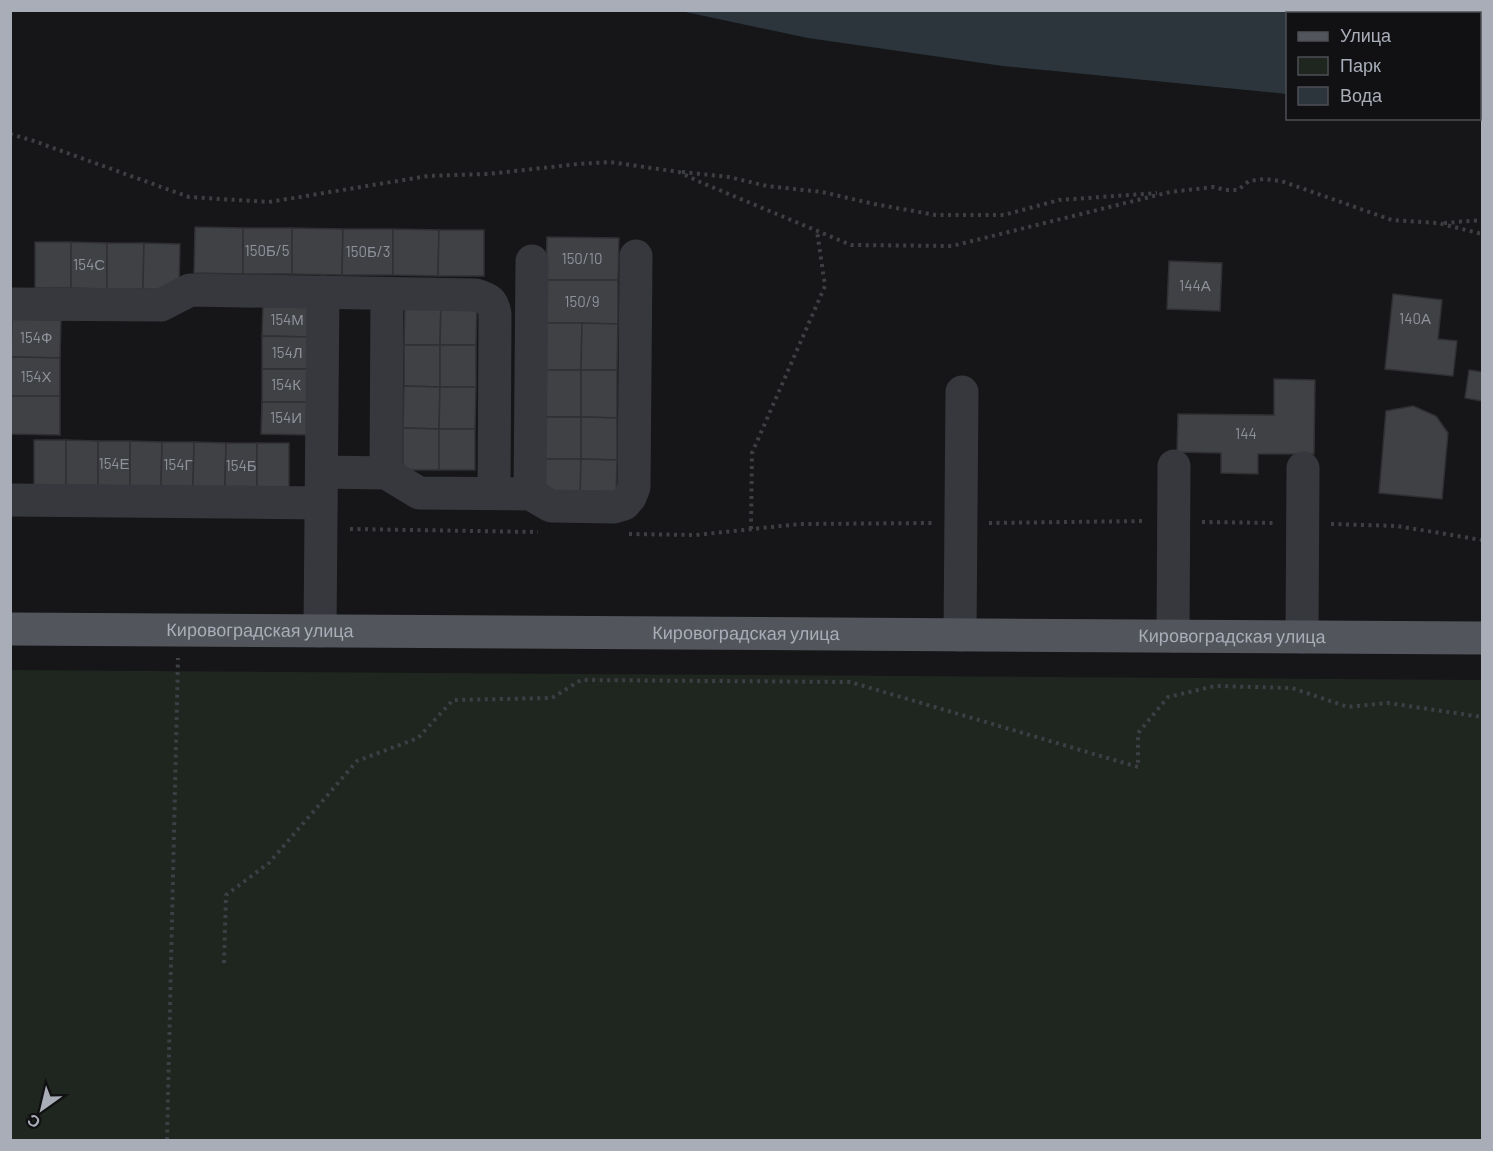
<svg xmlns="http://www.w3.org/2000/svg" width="1493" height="1151" font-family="Barlow,sans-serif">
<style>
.green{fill:#1e261f}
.water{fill:#2c353c}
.building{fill:#404145;stroke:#303034;stroke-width:1.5}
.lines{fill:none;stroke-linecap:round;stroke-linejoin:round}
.path{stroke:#3d3f44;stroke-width:4;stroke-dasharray:3 4.5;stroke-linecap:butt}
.minor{stroke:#37383d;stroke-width:33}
.major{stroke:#53555c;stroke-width:33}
.labels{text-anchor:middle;stroke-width:5;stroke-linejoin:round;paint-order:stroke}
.number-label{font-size:15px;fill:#8e929b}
.street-label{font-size:18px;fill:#a8adb8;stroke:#111113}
</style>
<rect width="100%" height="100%" fill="#161618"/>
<path class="green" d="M11 670 1482 680V1140H11Z"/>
<path class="water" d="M681 11H1482V114H1480V14H1288L1287 94 1003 66 808 38Z"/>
<g class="building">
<path d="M195 227 243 228V274L194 273Z"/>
<rect x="243" y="228" width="49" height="46"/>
<path d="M292 228 343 229 342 275 292 274Z"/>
<path d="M343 229H393V275H342Z"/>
<path d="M393 229 439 230 438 276 393 275Z"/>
<path d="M439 230H484V276H438Z"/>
<path d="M547 237 619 238 618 280H546Z"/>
<rect x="35" y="242" width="36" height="46"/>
<path d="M71 242 107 243V289L71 288Z"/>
<path d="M107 243H144L143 289H107Z"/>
<path d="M144 243 180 244 179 289H143Z"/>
<path d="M1169 261 1222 263 1220 311 1167 309Z"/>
<path d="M546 280H618V324L546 323Z"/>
<path d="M1393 294 1442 300 1438 339 1457 341 1453 376 1385 369Z"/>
<path d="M405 303H441L440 345H404Z"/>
<path d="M441 303 477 304 476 345H440Z"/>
<path d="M263 304H312L311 337 262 336Z"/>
<path d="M12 319 61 320 60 358 11 357Z"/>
<path d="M546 323H582L581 370H545Z"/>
<path d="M582 323 618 324 617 370H581Z"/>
<path d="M262 336 311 337V369H262Z"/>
<path d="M404 345H440V387L404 386Z"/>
<rect x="440" y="345" width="36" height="42"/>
<path d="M11 357 60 358V396H11Z"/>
<path d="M262 369H311L310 402H262Z"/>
<rect x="545" y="370" width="36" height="47"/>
<path d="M581 370H617V418L581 417Z"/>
<path d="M1469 370 1482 372V401L1465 398Z"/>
<path d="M1274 379 1315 380 1314 454H1258V474L1221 473V453L1177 452 1178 414 1274 415Z"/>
<path d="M404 386 440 387 439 429 403 428Z"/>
<path d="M440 387H476L475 429H439Z"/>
<path d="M11 396H60V435L11 434Z"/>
<path d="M262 402H310V435L261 434Z"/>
<path d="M1413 406 1436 416 1448 433 1442 499 1379 493 1386 411Z"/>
<rect x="545" y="417" width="36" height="42"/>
<path d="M581 417 617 418V460L581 459Z"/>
<path d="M403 428 439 429V470H403Z"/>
<rect x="439" y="429" width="36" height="41"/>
<path d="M34 440H66V487L34 486Z"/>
<path d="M66 440 98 441V487H66Z"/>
<rect x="98" y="441" width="32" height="46"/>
<path d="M130 441 162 442 161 488 130 487Z"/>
<path d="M162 442H194L193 488H161Z"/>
<path d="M194 442 226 443 225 488H193Z"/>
<path d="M226 443H257V489L225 488Z"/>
<rect x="257" y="443" width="32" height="46"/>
<path d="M545 459H581L580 502 544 501Z"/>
<path d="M581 459 617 460 616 502H580Z"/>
</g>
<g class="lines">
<g class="path">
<path d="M10 134 34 141 189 197 269 202 428 176 488 174 578 164 610 162 679 172 700 182 851 245 952 246 1170 192 1214 187 1225 190H1238L1249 181 1264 179 1281 181 1392 220 1438 223 1482 234"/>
<path d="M682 172 729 177 767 186 822 192 874 204 936 215H1004L1059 200 1157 193"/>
<path d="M1444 223 1482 220"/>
<path d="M1202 522 1275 523"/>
<path d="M989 523 1146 521"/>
<path d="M1331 524 1397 526 1482 540"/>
<path d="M350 529 538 532"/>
<path d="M751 529 752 453 825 286 817 231"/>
<path d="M629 534 696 535 800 524 933 523"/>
<path d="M224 963 226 895 269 863 357 761 418 738 453 700 552 698 581 680 850 682 1138 767V733L1168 697 1215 686 1292 688 1348 707 1388 703 1482 717"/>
<path d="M167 1140 178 658"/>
</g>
<g class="minor">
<path d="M10 304 161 305 190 290 476 295C489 299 493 301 495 314L494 493"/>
<path d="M322 472 386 473 419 493 530 494 551 506 614 507 624 504 630 497 634 487 636 256"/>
<path d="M386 473 387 294"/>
<path d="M530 494 532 261"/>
<path d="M10 500 321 503"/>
<path d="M320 631 323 292"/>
<path d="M960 635 962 392"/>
<path d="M1173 636 1174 466"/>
<path d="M1302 637 1303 468"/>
</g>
<path class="major" id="s1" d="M10 629 1482 638"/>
</g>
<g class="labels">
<g class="number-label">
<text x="267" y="256">150Б/5</text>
<text x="368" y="257">150Б/3</text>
<text x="582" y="264">150/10</text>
<text x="89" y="270">154С</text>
<text x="1195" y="291">144А</text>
<text x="582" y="307">150/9</text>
<text x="1415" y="324">140А</text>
<text x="287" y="325">154М</text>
<text x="36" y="343">154Ф</text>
<text x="287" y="358">154Л</text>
<text x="36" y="382">154Х</text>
<text x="286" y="390">154К</text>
<text x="286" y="423">154И</text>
<text x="1246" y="439">144</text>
<text x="114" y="469">154Е</text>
<text x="178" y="470">154Г</text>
<text x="241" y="471">154Б</text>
</g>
<g class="street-label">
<text dy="6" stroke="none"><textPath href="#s1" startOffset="250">Кировоградская улица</textPath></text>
<text dy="6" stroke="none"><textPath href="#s1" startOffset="736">Кировоградская улица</textPath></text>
<text dy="6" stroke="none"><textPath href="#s1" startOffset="1222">Кировоградская улица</textPath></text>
</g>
</g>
<rect width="1493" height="1151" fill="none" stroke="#a8adb8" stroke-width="24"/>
<rect x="1286" y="12" width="195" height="108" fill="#111113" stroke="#4d4f55" stroke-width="1.5"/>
<rect x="1298" y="32" width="30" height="9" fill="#53555c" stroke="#4d4f55" stroke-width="1.5"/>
<text x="1340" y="42" font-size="18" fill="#a8adb8">Улица</text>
<rect x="1298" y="57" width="30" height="18" fill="#1e261f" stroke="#4d4f55" stroke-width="1.5"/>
<text x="1340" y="72" font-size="18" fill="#a8adb8">Парк</text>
<rect x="1298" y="87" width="30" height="18" fill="#2c353c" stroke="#4d4f55" stroke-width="1.5"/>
<text x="1340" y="102" font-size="18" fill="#a8adb8">Вода</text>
<g transform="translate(42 1109) rotate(214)" stroke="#111113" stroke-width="4.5" paint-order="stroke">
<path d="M0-4.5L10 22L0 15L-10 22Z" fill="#a8adb8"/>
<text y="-9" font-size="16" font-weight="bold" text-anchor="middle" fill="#a8adb8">С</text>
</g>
</svg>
